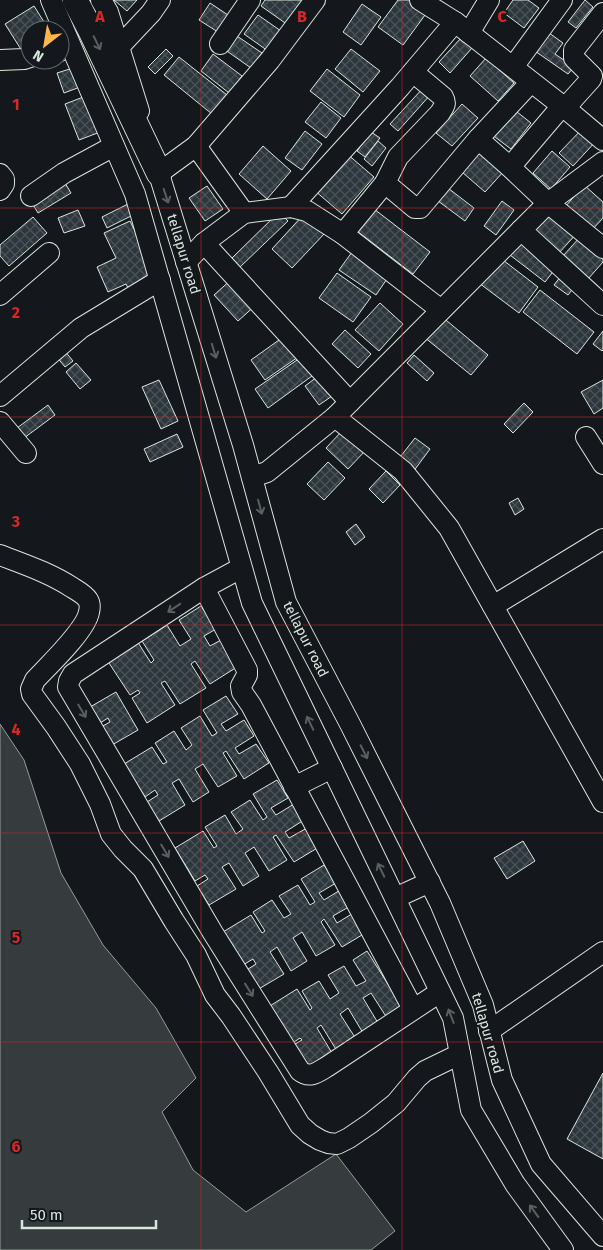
<svg xmlns="http://www.w3.org/2000/svg" width="603" height="1250" font-family="'Fira Sans',sans-serif">
<style>
.water{fill:#363b3e;stroke:#939e99}
.building{fill:url(#building-cross-hatch);stroke:#d8e6dc}
.lines{fill:none;stroke-linecap:round;stroke-linejoin:round}
.minor-casing{stroke:#d8e6dc;stroke-width:22}
.major-casing{stroke:#d8e6dc;stroke-width:27}
.minor{stroke:#14181c;stroke-width:20}
.major{stroke:#14181c;stroke-width:25}
.oneway{stroke:#59605f}
.grid{fill:none;stroke:#d62828;stroke-width:1;stroke-opacity:0.55}
.labels{text-anchor:middle;stroke-width:4;stroke-linejoin:round;paint-order:stroke}
.street-label{font-size:14px;fill:#d8e6dc;stroke:#14181c}
.grid-label{font-size:16px;text-anchor:middle;font-weight:bold;fill:#d62828;stroke:#14181c;stroke-width:4;stroke-linejoin:round;paint-order:stroke}
</style>
<defs>
<pattern id="building-cross-hatch" width="8" height="8" patternUnits="userSpaceOnUse" patternTransform="scale(1.25)"><rect width="8" height="8" fill="#2c363c"/><path d="M0 0l8 8M0 8l8-8" fill="none" stroke="#4a5358"/></pattern>
</defs>
<rect width="100%" height="100%" fill="#14181c"/>
<path class="water" d="M0 724 24 760 61 873 103 945 156 1008 196 1078 162 1112 193 1170 246 1212 336 1154 395 1231 371 1250H0Z"/>
<g class="building">
<path d="M114 0H137L127 11Z"/>
<path d="M265 0H302L304 2 288 25 261 6Z"/>
<path d="M398 0H413L428 11 403 45 378 27Z"/>
<path d="M513 0H528L539 8 524 28 504 13Z"/>
<path d="M585 0 593 7 576 28 568 22Z"/>
<path d="M210 3 228 15 218 32 199 20Z"/>
<path d="M362 4 381 17 361 45 343 32Z"/>
<path d="M34 6 49 30H30V46L22 51 5 24Z"/>
<path d="M258 15 281 31 268 51 244 34Z"/>
<path d="M545 30 563 43 555 54 574 67 568 74 532 49Z"/>
<path d="M234 34 262 53 251 68 224 49Z"/>
<path d="M461 38 472 48 450 73 439 62Z"/>
<path d="M166 49 173 56 155 74 148 67Z"/>
<path d="M351 49 380 71 363 92 335 69Z"/>
<path d="M63 50 67 59 50 68 46 60H60V52Z"/>
<path d="M213 54 242 76 229 93 201 71Z"/>
<path d="M179 57 227 95 212 114 164 75Z"/>
<path d="M486 58 514 83 498 101 470 76Z"/>
<path d="M73 68 80 87 64 93 57 73Z"/>
<path d="M327 69 360 95 344 117 310 91Z"/>
<path d="M424 87 431 94 398 131 390 124Z"/>
<path d="M86 96 100 132 79 140 65 104Z"/>
<path d="M321 102 341 118 326 138 305 122Z"/>
<path d="M462 104 478 118 452 146 436 133Z"/>
<path d="M512 108 531 123 511 149 491 134Z"/>
<path d="M584 127 597 140 573 166 559 153Z"/>
<path d="M305 131 322 144 302 170 285 158Z"/>
<path d="M371 132 380 138 365 157 357 151Z"/>
<path d="M378 141 386 148 372 166 364 159Z"/>
<path d="M263 146 291 171 267 199 239 174Z"/>
<path d="M481 150 504 171 485 192 462 172Z"/>
<path d="M552 151 570 167 551 189 533 173Z"/>
<path d="M346 153 374 177 342 214 314 190Z"/>
<path d="M65 183 71 193 38 213 32 203Z"/>
<path d="M444 185 474 208 465 221 434 198Z"/>
<path d="M584 185 603 202V218L591 231 565 207Z"/>
<path d="M207 186 223 209 205 221 189 198Z"/>
<path d="M502 201 514 210 496 235 484 226Z"/>
<path d="M130 203 135 214 107 228 102 217Z"/>
<path d="M374 209 430 252 413 274 357 231Z"/>
<path d="M552 209 578 232 558 254 532 231Z"/>
<path d="M78 210 85 226 64 233 58 218Z"/>
<path d="M279 212 288 221 240 267 232 258Z"/>
<path d="M304 214 325 233 292 268 272 249Z"/>
<path d="M33 217 47 233 9 266 0 256V245Z"/>
<path d="M130 221 156 275 128 288 126 284 108 292 97 267 116 258 104 233Z"/>
<path d="M580 237 603 257V262L588 279 563 256Z"/>
<path d="M521 240 556 268 545 282 510 255Z"/>
<path d="M355 248 391 273 376 295 339 270Z"/>
<path d="M499 257 538 287 519 313 479 283Z"/>
<path d="M337 273 371 297 353 322 319 298Z"/>
<path d="M561 276 575 286 568 295 554 285Z"/>
<path d="M233 278 257 304 238 321 214 295Z"/>
<path d="M540 290 594 332 577 354 523 312Z"/>
<path d="M380 303 403 324 379 351 355 330Z"/>
<path d="M441 316 488 355 471 375 424 337Z"/>
<path d="M345 330 371 354 358 368 332 344Z"/>
<path d="M603 331V350L602 351 593 344Z"/>
<path d="M286 335 301 355 265 380 251 360Z"/>
<path d="M64 350 73 361 65 367 56 356Z"/>
<path d="M414 355 434 373 427 381 407 363Z"/>
<path d="M300 358 312 376 268 408 255 389Z"/>
<path d="M76 363 91 380 80 389 66 372Z"/>
<path d="M321 374 335 394 319 405 305 386Z"/>
<path d="M159 380 178 421 161 429 142 387Z"/>
<path d="M603 380V408L594 414 581 392Z"/>
<path d="M524 403 533 412 513 433 504 424Z"/>
<path d="M48 405 55 415 20 441 13 431Z"/>
<path d="M343 430 365 451 348 469 326 448Z"/>
<path d="M177 434 183 447 150 462 144 449Z"/>
<path d="M415 438 430 449 413 472 397 461Z"/>
<path d="M328 462 345 478 324 500 307 484Z"/>
<path d="M386 471 400 485 383 503 369 489Z"/>
<path d="M518 498 524 509 515 515 509 503Z"/>
<path d="M356 524 365 537 355 545 346 532Z"/>
<path d="M201 606 216 629 204 636 210 646 221 640 237 667 210 684 195 661 191 664 206 688 180 704 165 681 161 683 175 705 147 723 132 698 140 693 138 690 130 695 107 660 137 641 151 663 154 660 142 641 167 625 180 646 191 639 179 620Z"/>
<path d="M116 692 138 730 112 745 101 727 110 722 108 718 100 723 90 707Z"/>
<path d="M226 696 238 714 221 724 226 731 244 720 254 736 235 748 239 754 256 744 269 763 244 779 226 751 223 753 237 776 218 787 203 764 195 769 209 792 193 802 179 779 172 783 185 805 159 821 147 802 158 795 155 790 145 797 124 764 152 747 163 764 167 762 155 743 174 731 186 750 192 745 181 728 200 716 212 736 217 733 203 710Z"/>
<path d="M277 780 288 798 271 808 276 815 294 804 304 820 285 832 289 838 307 828 319 847 294 862 276 835 273 837 287 860 269 871 254 847 245 853 259 876 243 886 229 863 222 867 236 889 209 905 197 886 208 879 205 875 195 881 175 848 203 831 214 848 217 846 205 827 225 815 236 834 243 829 231 812 250 800 263 820 267 817 253 794Z"/>
<path d="M523 841 535 861 507 879 494 858Z"/>
<path d="M324 865 336 883 319 893 324 900 342 889 352 905 333 916 337 923 355 912 367 932 342 947 324 919 321 922 335 945 316 956 302 932 293 938 307 961 291 971 277 947 270 952 284 974 257 990 245 971 256 964 253 959 243 965 223 932 251 915 262 933 265 931 253 912 272 900 284 918 291 914 279 896 298 885 310 905 315 902 301 879Z"/>
<path d="M367 951 403 1008 387 1018 371 993 363 998 378 1023 363 1033 348 1008 340 1014 356 1039 337 1051 321 1025 317 1028 332 1053 304 1070 290 1047 302 1040 300 1038 288 1046 265 1009 297 989 310 1010 312 1008 302 991 319 981 330 999 339 993 328 975 344 966 356 986 366 981 353 960Z"/>
<path d="M603 1073V1159L567 1139Z"/>
</g>
<g class="lines">
<defs>
<g id="minor">
<path d="M51 0 135 194 252 603 453 1018 471 1110 515 1184 563 1250"/>
<path d="M101 0 108 12 139 111"/>
<path d="M420 0 455 22 565 108 603 140"/>
<path d="M469 33 489 0"/>
<path d="M220 44 250 0"/>
<path d="M119 47 151 13 160 0"/>
<path d="M0 60 24 59 30 57"/>
<path d="M513 67 562 0"/>
<path d="M413 72 443 97C447 104 444 106 440 113L398 157 385 183 415 208H420L478 139 531 82"/>
<path d="M565 108 591 79 592 76 574 58V50L603 13"/>
<path d="M478 139 510 167 548 203 603 248"/>
<path d="M196 146 244 213"/>
<path d="M154 158 243 445 286 602 350 724 440 903 483 1005 502 1080 541 1164 603 1236"/>
<path d="M510 167 562 106"/>
<path d="M159 173 196 146 270 60 315 0"/>
<path d="M0 174 4 179V184L0 190"/>
<path d="M31 196 64 173 114 146"/>
<path d="M291 207 400 87 455 22"/>
<path d="M521 230 603 305"/>
<path d="M343 234 385 183"/>
<path d="M204 243 350 402"/>
<path d="M186 262 204 243 244 213 291 207 307 211 343 234 441 310"/>
<path d="M0 295 49 253"/>
<path d="M0 396 81 328 160 280"/>
<path d="M335 417 403 471 449 528 603 802"/>
<path d="M0 422 26 453"/>
<path d="M586 437 603 464"/>
<path d="M252 477 267 472 335 417 350 402 548 203 603 162"/>
<path d="M0 555C26 565 50 573 73 588 78 591 85 595 88 600 90 603 90 608 89 612 86 630 49 665 35 680L31 689 32 694 56 727 80 764 100 804 111 834 123 849 143 869 174 921 196 955 215 995 231 1016 268 1072 300 1125 310 1134 320 1140 328 1143 337 1144 349 1138 371 1123 396 1103 417 1078 425 1071 460 1054"/>
<path d="M241 568 204 588 73 674 69 681 68 687 213 933 300 1071C310 1079 318 1072 328 1066L440 992"/>
<path d="M204 588 247 670V675L241 686 242 692 251 705 413 1009"/>
<path d="M493 606 603 539"/>
<path d="M294 787 332 768"/>
<path d="M395 898 430 882"/>
<path d="M489 1031 603 952"/>
</g>
<path id="major" d="M75 0 91 31 159 173"/>
</defs>
<use href="#minor" class="minor-casing"/>
<use href="#major" class="major-casing"/>
<use href="#minor" class="minor"/>
<use href="#major" class="major"/>
</g>
<defs><path id="oneway-shaft" d="M-6 0H5M1.5-3L5.5 0L1.5 3" fill="none" stroke-width="1.6" stroke-linecap="round" stroke-linejoin="round" transform="scale(1.25)"/></defs>
<g class="oneway">
<use href="#oneway-shaft" transform="translate(97 43) rotate(64)"/>
<use href="#oneway-shaft" transform="translate(166 196) rotate(72)"/>
<use href="#oneway-shaft" transform="translate(214 351) rotate(73)"/>
<use href="#oneway-shaft" transform="translate(260 507) rotate(75)"/>
<use href="#oneway-shaft" transform="translate(174 608) rotate(147)"/>
<use href="#oneway-shaft" transform="translate(82 711) rotate(59)"/>
<use href="#oneway-shaft" transform="translate(310 723) rotate(-116)"/>
<use href="#oneway-shaft" transform="translate(364 752) rotate(63)"/>
<use href="#oneway-shaft" transform="translate(165 851) rotate(59)"/>
<use href="#oneway-shaft" transform="translate(381 870) rotate(-116)"/>
<use href="#oneway-shaft" transform="translate(249 990) rotate(58)"/>
<use href="#oneway-shaft" transform="translate(451 1016) rotate(-111)"/>
<use href="#oneway-shaft" transform="translate(534 1211) rotate(-126)"/>
</g>
<path class="grid" d="M201 0V1250M402 0V1250M0 208H603M0 417H603M0 625H603M0 833H603M0 1042H603"/>
<g class="labels">
<g class="street-label">
<text transform="translate(184 254) rotate(73)" y="5">tellapur road</text>
<text transform="translate(306 639) rotate(63)" y="5">tellapur road</text>
<text transform="translate(488 1033) rotate(74)" y="5">tellapur road</text>
</g>
</g>
<g class="grid-label">
<text x="100" y="22">A</text>
<text x="302" y="22">B</text>
<text x="502" y="22">C</text>
<text x="16" y="110">1</text>
<text x="16" y="318">2</text>
<text x="16" y="527">3</text>
<text x="16" y="735">4</text>
<text x="16" y="943">5</text>
<text x="16" y="1152">6</text>
</g>
<g transform="translate(45 45) rotate(211)"><circle r="24" fill="#14181c" stroke="#626a69"/>
<path d="M0-4L9 19L0 12L-9 19Z" fill="#ffb74d"/>
<text y="-8" font-size="14" font-weight="bold" text-anchor="middle" fill="#d8e6dc">N</text>
</g>
<path d="M22 1220v8h134v-8" fill="none" stroke="#d8e6dc" stroke-width="2.5"/>
<text x="30" y="1220" font-size="15" fill="#d8e6dc" stroke="#14181c" stroke-width="4" paint-order="stroke">50 m</text>
</svg>
